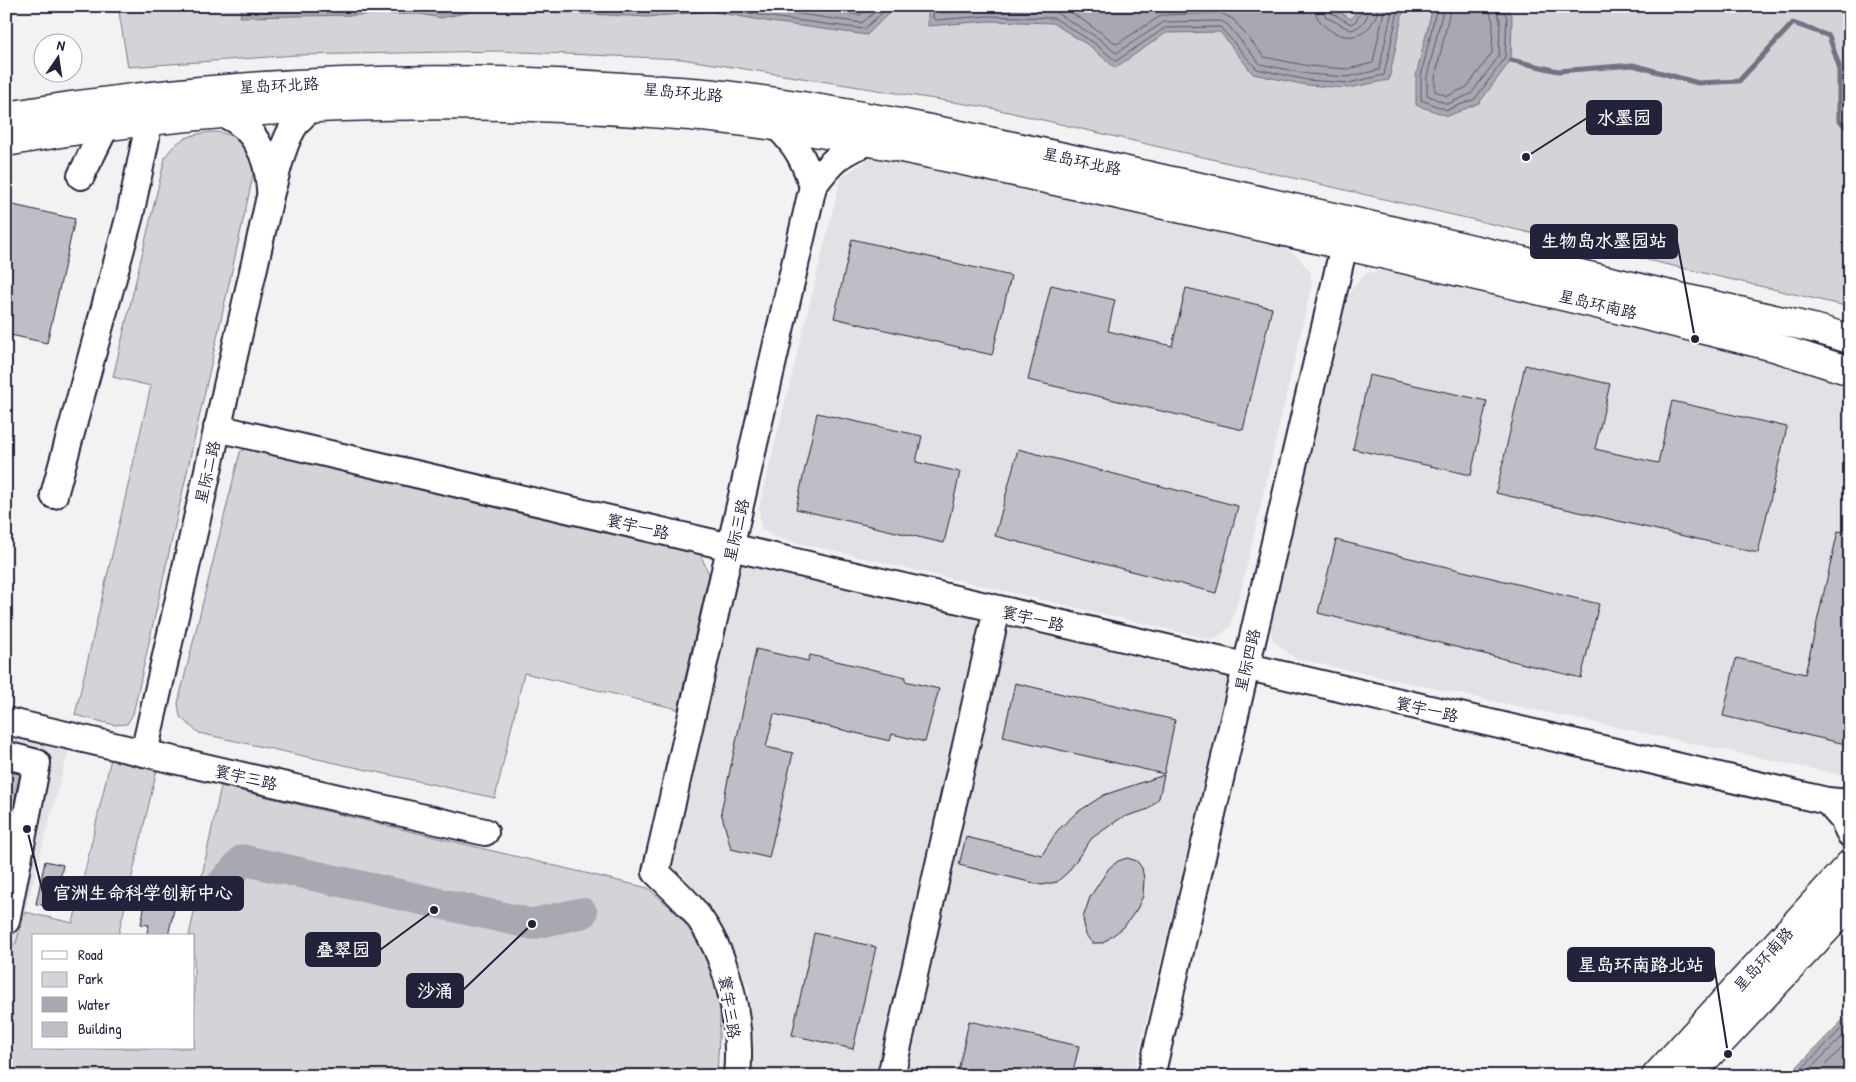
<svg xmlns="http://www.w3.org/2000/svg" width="1856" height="1082" font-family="'Patrick Hand','LXGW WenKai TC',sans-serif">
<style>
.built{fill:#e2e2e6}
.green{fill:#d3d3d8;stroke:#7a7a8a}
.water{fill:#a8a8b2;stroke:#727282}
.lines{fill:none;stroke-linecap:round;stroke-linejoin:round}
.shore{stroke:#58586b;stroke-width:1}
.stream{stroke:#727282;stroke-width:5}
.river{stroke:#a8a8b2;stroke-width:31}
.building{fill:#bebec6;stroke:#22223b}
.minor-casing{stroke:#22223b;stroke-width:30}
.major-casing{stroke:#22223b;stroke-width:31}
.minor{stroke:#fff;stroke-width:26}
.major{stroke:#fff;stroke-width:28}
.labels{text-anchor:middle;stroke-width:5;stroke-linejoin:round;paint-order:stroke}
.street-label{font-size:16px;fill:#22223b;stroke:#fff}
.leader{fill:none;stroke:#22223b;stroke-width:2}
.callout-dot{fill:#22223b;stroke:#fff;stroke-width:2}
.callout{fill:#22223b;stroke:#22223b;stroke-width:2}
.callout-label{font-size:18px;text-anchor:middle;font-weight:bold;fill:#fff}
</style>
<rect width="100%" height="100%" fill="#f2f2f3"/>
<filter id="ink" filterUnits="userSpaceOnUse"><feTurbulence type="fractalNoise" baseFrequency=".02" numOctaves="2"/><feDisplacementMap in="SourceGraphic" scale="10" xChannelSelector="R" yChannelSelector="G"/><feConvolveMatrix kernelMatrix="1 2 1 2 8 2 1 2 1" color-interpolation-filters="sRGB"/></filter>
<g filter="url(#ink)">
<g class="built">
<path d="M875 155 1281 246 1297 256 1310 271 1312 284 1242 586 1230 627 1214 640 773 537 761 528 759 508 841 177Z"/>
<path d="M1384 270 1807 370 1850 391V777L1296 659 1274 642 1269 626 1340 316 1351 290 1366 273Z"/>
<path d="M737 563 983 619 882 1076H753L749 989 728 937 683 874 666 866Z"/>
<path d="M1002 622 1230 672 1133 1076H900Z"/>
<path d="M6 730 70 745 16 944 6 950Z"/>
</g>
<g class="green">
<path d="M118 6H1850V307L991 108 682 59 499 51 297 55 128 67Z"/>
<path d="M213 132C238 132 253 151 253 176L133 714 127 724 115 725 75 715 151 386 113 377 165 158C176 138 192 134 213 132Z"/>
<path d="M250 446 697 547 709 574 678 709 524 673 495 798 199 733 180 717 178 703 240 452Z"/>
<path d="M112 754 158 765 118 936H34V1048H194V936H189L221 786 648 888 699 932 721 999 717 1076H6V950L16 943 25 912 73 923Z"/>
</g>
<g class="water">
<path d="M242 6H888L889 13 867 35 771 22 710 11 648 17 484 9 441 18 420 14 240 17Z"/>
<path d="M928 6H1330L1351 19 1360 6H1404L1389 80 1348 88 1306 85 1253 74 1220 32 1166 33 1115 68 1091 47 1053 23 988 21 928 26Z"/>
<path d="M1433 6H1505L1512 15 1511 60 1479 103 1448 116 1416 105V76Z"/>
<path d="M1850 1013V1076H1788Z"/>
</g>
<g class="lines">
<g class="shore">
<path d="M246 6 249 12 420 9 441 13 474 6"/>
<path d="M520 6 648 12 710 6 771 17 864 29 883 12 884 6"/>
<path d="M745 6 862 23 877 10V6"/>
<path d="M796 6 860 15 870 6"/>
<path d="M934 6 933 18 936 20 987 16 1054 18 1094 43 1116 61 1165 28 1220 27 1257 69 1307 80 1348 83 1384 75 1399 6"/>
<path d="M940 6 943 13 987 10 1055 12 1098 38 1116 53 1164 22 1221 21 1228 25 1260 64 1308 74 1347 77 1379 70 1393 6"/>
<path d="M1062 6 1117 44 1162 15 1220 13 1233 19 1264 57 1309 66 1347 69 1373 63 1385 6"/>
<path d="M1314 6C1315 29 1353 50 1371 25 1375 18 1378 14 1378 6"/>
<path d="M1322 6 1326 17 1351 30C1362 28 1369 16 1370 6"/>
<path d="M1328 6 1330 12 1351 24 1356 21 1364 6"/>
<path d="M1437 6 1421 76V100L1447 110 1475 99 1505 58 1507 18 1502 6"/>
<path d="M1444 6 1427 77V95L1447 104 1471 94 1499 56 1500 20 1495 6"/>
<path d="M1451 6 1435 78V91L1447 96 1467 87 1492 53 1493 22 1488 6"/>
<path d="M1795 1076 1850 1020"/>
<path d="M1803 1076 1850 1029"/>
<path d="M1814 1076 1850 1040"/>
</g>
<path class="stream" d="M1511 60 1558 71 1633 65 1698 83 1739 81 1793 23 1829 36 1839 66V121L1850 129"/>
<path class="river" d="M222 884 243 860 532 924 582 913"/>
</g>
<g class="building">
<path d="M9 204 75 219 47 343 6 334V217Z"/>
<path d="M852 239 1011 276 992 355 834 318Z"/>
<path d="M1051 285 1115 300 1108 331 1172 346 1186 288 1272 308 1243 430 1028 380Z"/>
<path d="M1525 365 1610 384 1595 449 1658 463 1672 401 1787 427 1758 553 1496 493Z"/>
<path d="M1369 375 1487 401 1471 475 1353 449Z"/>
<path d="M817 413 922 436 916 462 960 472 944 543 796 509Z"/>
<path d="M1018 449 1238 506 1216 593 995 536Z"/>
<path d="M1838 531 1850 533V745L1723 716 1736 658 1805 674Z"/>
<path d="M1336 540 1599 604 1581 678 1318 613Z"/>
<path d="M756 649 808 661 810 655 906 677 905 681 939 689 925 742 892 734 890 741 774 714 766 747 793 753 769 858 731 849 721 812Z"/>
<path d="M1015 683 1175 720 1164 774 1003 737Z"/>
<path d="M6 771 20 774 11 819H6Z"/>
<path d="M1164 775 1159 798 1149 809 1121 818 1092 838 1068 872 1057 882 1042 885 959 865 966 837 1042 855 1057 831 1076 813 1104 795Z"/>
<path d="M1127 858 1137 861 1142 868 1144 879 1143 896 1137 909 1124 927 1103 943H1092L1086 935 1083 918 1090 897 1109 868 1118 861Z"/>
<path d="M45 861 63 865 54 907 36 904Z"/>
<path d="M146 899 175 905 168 936H146L149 925 141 924Z"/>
<path d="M814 933 876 947 853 1049 792 1035Z"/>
<path d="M969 1021 1079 1046 1072 1076H957Z"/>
</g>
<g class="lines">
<defs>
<g id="minor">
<path d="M226 115C256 129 268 157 270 189"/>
<path d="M778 127C798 147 804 160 813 186"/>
<path d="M81 176 114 109"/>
<path d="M217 428 1827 801 1850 803"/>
<path d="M54 495 130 215 146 138 144 100"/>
<path d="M6 721 485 832"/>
<path d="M144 753 271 192C279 166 285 123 312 109"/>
<path d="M6 755 37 763 6 921"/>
<path d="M1827 801 1843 819 1850 834"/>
<path d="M737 1076C742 1021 729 955 694 911 683 897 669 885 656 872L813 186C831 161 842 150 872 141"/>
<path d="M891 1076 997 609"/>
<path d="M1151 1076 1349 224"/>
</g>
<g id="major">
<path d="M6 116C210 82 416 72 623 87 656 90 691 91 724 95 877 114 1027 149 1177 182 1391 229 1604 280 1817 329L1850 339"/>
<path d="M6 142C230 102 463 97 690 116 837 129 980 165 1124 196 1341 244 1558 294 1774 347L1850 371"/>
<path d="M1656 1076 1850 864"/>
<path d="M1689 1076 1850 904"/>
</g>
</defs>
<use href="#minor" class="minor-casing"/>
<use href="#major" class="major-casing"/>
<use href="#minor" class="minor"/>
<use href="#major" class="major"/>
</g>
</g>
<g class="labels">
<g class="street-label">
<text transform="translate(279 85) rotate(-3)" y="6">星岛环北路</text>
<text transform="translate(683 92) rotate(5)" y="6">星岛环北路</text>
<text transform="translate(1082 161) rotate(12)" y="6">星岛环北路</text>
<text transform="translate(1598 304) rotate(13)" y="6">星岛环南路</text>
<text transform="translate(207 472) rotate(-77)" y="6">星际二路</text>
<text transform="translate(638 526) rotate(13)" y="6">寰宇一路</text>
<text transform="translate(736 530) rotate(-77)" y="6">星际三路</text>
<text transform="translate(1033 618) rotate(13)" y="6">寰宇一路</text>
<text transform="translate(1247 660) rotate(-77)" y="6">星际四路</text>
<text transform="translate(1427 709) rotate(13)" y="6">寰宇一路</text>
<text transform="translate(246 777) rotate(13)" y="6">寰宇三路</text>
<text transform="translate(1763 959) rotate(-48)" y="6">星岛环南路</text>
<text transform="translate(730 1007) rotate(81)" y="6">寰宇三路</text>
</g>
</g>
<path class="leader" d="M1526 157L1587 118M1695 339L1677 241M27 829L43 893M434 910L380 950M1728 1054L1714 965M532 924L463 990"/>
<g class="callout-dot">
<circle cx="1526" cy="157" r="5"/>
<circle cx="1695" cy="339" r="5"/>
<circle cx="27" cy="829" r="5"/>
<circle cx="434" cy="910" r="5"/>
<circle cx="1728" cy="1054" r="5"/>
<circle cx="532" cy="924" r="5"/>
</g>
<g class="callout">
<rect x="1587" y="101" width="74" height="33" rx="5"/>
<rect x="1531" y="225" width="146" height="33" rx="5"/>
<rect x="43" y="877" width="200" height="33" rx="5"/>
<rect x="306" y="933" width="74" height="33" rx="5"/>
<rect x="1568" y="948" width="146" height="33" rx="5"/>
<rect x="407" y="974" width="56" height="33" rx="5"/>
</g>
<g class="callout-label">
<text x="1624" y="124">水墨园</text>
<text x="1604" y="247">生物岛水墨园站</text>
<text x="143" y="899">官洲生命科学创新中心</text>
<text x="343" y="956">叠翠园</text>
<text x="1641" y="971">星岛环南路北站</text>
<text x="435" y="997">沙涌</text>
</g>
<rect width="1856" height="1082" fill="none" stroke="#fff" stroke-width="25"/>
<rect x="12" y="12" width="1831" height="1057" fill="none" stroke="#22223b" stroke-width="2" filter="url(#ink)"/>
<rect x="32" y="934" width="162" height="115" fill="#ffffff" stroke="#a7a7b1"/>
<rect x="42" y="951" width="25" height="8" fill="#ffffff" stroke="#a7a7b1"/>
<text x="78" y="960" font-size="15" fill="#22223b">Road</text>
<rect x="42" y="972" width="25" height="15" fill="#d3d3d8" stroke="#a7a7b1"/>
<text x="78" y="984" font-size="15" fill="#22223b">Park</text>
<rect x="42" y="997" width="25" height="15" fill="#a8a8b2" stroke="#a7a7b1"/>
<text x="78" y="1010" font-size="15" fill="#22223b">Water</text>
<rect x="42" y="1022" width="25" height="15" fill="#bebec6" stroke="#a7a7b1"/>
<text x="78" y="1034" font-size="15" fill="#22223b">Building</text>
<g transform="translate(58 58) rotate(13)"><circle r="24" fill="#ffffff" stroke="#a7a7b1"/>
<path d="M0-4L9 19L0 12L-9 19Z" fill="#22223b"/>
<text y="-8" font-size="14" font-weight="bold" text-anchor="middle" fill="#22223b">N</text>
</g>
</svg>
